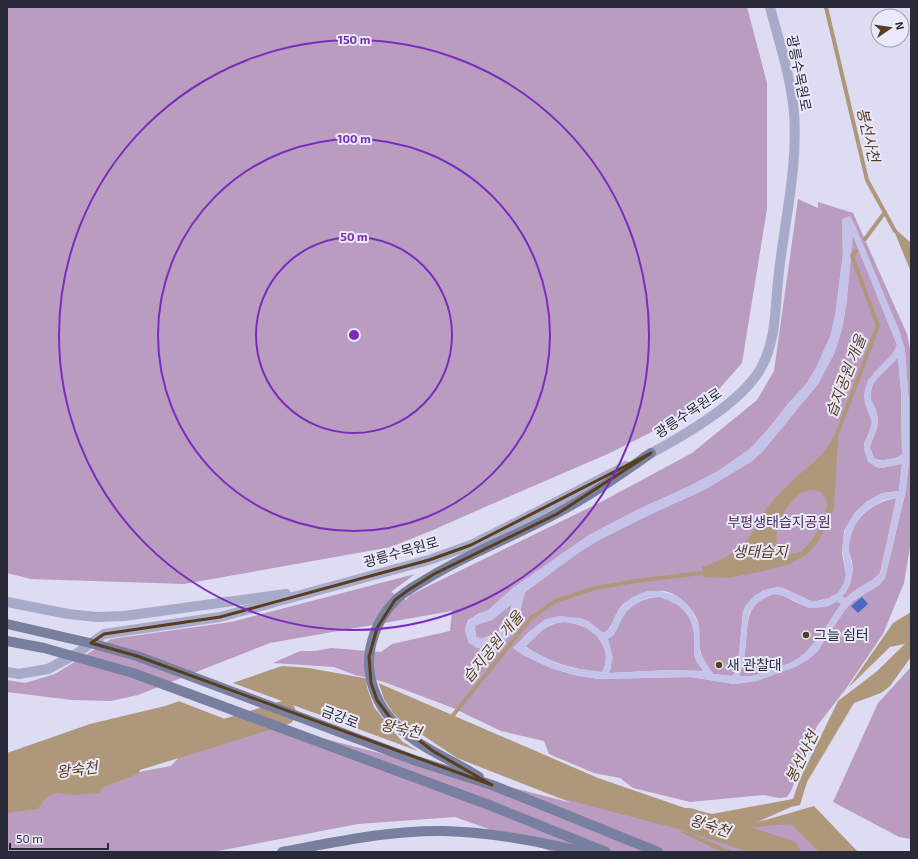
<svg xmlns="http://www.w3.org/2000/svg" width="918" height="859" font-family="'Exo 2','Noto Sans KR',sans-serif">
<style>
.green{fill:#ba9cc1;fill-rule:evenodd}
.plaza{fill:#c5c3ea;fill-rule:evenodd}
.water{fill:#af977b;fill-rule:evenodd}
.pier{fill:#dddcf2}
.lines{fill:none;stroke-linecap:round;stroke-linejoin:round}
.stream{stroke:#af977b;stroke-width:4}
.river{stroke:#af977b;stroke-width:24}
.building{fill:#4769c5}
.tertiary{stroke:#a8aaca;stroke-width:10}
.secondary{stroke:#797f9e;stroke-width:10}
.marked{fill:none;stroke:#583e1e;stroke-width:3;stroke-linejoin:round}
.ring{fill:none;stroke:#7b2cbf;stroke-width:2}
.poi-dot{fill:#583e1e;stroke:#e9e9f9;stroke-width:1.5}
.labels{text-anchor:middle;stroke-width:4;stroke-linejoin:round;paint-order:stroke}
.street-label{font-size:14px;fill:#282b37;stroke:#e9e9f9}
.park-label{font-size:14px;fill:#4f2c55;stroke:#e9e9f9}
.poi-label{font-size:14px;fill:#282b37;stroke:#e9e9f9;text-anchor:start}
.water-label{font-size:15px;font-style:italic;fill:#583e1e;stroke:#e9e9f9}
.centre{fill:#7b2cbf;stroke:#e9e9f9;stroke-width:2}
.ring-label{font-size:12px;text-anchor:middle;font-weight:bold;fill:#7b2cbf;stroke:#e9e9f9;stroke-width:4;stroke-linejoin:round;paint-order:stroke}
</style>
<rect width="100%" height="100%" fill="#dddcf2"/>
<g class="green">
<path d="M7 7H747L767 83V209L742 363 705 405 610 453 485 507 433 530 391 547 184 584 31 579 7 573Z"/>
<path d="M798 199 818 208V202L853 213 907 334 911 354V541L904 583 883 634 845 690 817 726 791 791 787 797 779 798 764 795 690 802 633 788 620 778 594 773 549 754 544 741 501 731 453 708 384 682 355 675 334 667 273 663 300 651H315L331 648 381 652 392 644 450 631 452 611 270 643 138 695 111 701 72 700 7 692V680L25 683 55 674 111 639 231 622 415 574 391 592 406 600 410 595 601 502 692 453 757 400 774 371ZM842 219 847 300 842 329 834 354 818 384 762 452 752 461 704 490 651 514 599 540 581 551 525 592 515 630 506 639 482 649 469 643 465 630 468 620 478 614 487 611 513 588 589 535 639 509 690 486 718 471 750 449 769 428 788 404 807 383 816 368 830 337 835 317 843 254ZM853 235 899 330 905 350 909 406V459L906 490 885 578 879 585 853 601 844 611 817 652 757 681 734 684 691 677 599 679 574 675 551 668 525 656 513 648 528 633 546 619 580 618 588 621 603 633C615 628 614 609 626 602 631 599 654 592 659 591 675 589 696 610 699 625 700 634 698 644 701 653 703 661 709 667 713 674L732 676 734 674 739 654 743 611 762 591 773 588 778 587 794 593 813 602 829 598 838 593 844 583 846 574 842 554 844 531 851 519 861 507 875 497 882 493 899 491 902 463 882 468 874 466 864 444 870 430 872 422 865 403 873 374 886 361 893 353 897 345Z"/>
<path d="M898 357 901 392 902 455C894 459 882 463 874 458L870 448C871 439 878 431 878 421 878 413 874 408 871 400 866 382 888 369 898 357Z"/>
<path d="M897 498 880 573C870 584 855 588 845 599L842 596C851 588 854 573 852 561 851 557 849 554 849 550 848 521 871 502 897 498Z"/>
<path d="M774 594C783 594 787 598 795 602 809 609 824 610 837 601L841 604C826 625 815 651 790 663 784 666 776 668 770 670 761 674 749 678 739 676 742 668 744 660 745 652 749 626 742 604 774 594Z"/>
<path d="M660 597C678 602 692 613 694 633 695 642 693 649 695 658 697 663 701 666 703 671L670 670 609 673 611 667 607 639C615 635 616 631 619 624 627 606 641 598 660 597Z"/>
<path d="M512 604C507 622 508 629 489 636 484 638 481 639 476 637L475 628 476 625 492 620Z"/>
<path d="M565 622C573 623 580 625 587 628 602 636 612 657 602 672 574 670 548 662 525 646 537 634 547 623 565 622Z"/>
<path d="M911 667V839L899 837 833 802 878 703Z"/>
<path d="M277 693 719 826 794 817 827 852H553L455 817 358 824 213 852H7V796L171 766 204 729Z"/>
</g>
<path class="plaza" d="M850 216 855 225 899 330 905 350 909 406V459L906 490 885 578 879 585 853 601 844 611 817 652 809 659 798 666 757 681 734 684 691 677 599 679 574 675 551 668 525 656 513 648 540 623 546 619 559 616 580 618 588 621 603 633 606 632 611 626 615 616 619 609 632 597 647 591H660L674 595 682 600 692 611 699 625 700 653 713 674 732 676 734 674 739 654 743 611 745 606 755 595 768 589 782 587 813 602 829 598 838 593 844 583 846 574 842 547 845 531 848 524 854 513 867 501 882 493 899 491 902 464 882 468H878L868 462 864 450V444L870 430 872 422 865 403 864 397 865 389 868 380 893 353 897 345 853 236 847 300 842 329 834 354 818 384 762 452 752 461 704 490 651 514 599 540 581 551 525 592 515 630 511 635 506 639 482 649 477 648 469 643 465 630 466 624 471 618 487 611 513 588 589 535 639 509 689 486 718 471 750 449 769 428 788 404 807 383 816 368 830 337 835 317 843 254 842 219ZM898 358 901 392 902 455 895 458 879 461 874 458 870 448 872 441 876 432 878 421 876 409 871 400V392L874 382ZM896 498 880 573 875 578 858 588 845 599 842 596 849 586 852 575V565L849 554V542L856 522 860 517 869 508 884 500ZM774 594 787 597 808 608 822 607 829 606 837 601 841 604 820 636 802 656 790 663 765 672 752 676H739L744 660 749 613 757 603 769 596ZM660 597 678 605 687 613 691 622 694 633V653L696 660 703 671 670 670 609 673 613 657 608 639 614 635 622 617 628 610 638 602 647 598ZM512 604 506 625 503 630 486 638H479L476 637 475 628 476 625 492 620ZM565 622 579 625 586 628 597 636 604 648 606 655 605 667 602 672 573 668 556 663 537 654 525 647 546 627 551 624Z"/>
<g class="water">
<path d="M892 226 911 243V272Z"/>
<path d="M833 437 838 439 834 508 819 541 807 554 790 564 764 571 727 578 703 577 702 567C718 562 734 554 746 541 756 530 760 514 771 503 777 496 783 489 790 483 805 468 824 457 833 437ZM814 490 821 492C823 495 827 500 827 503 828 514 814 540 805 548 800 553 792 555 785 555 782 552 778 549 777 545 773 528 789 498 805 491 807 490 812 490 814 490Z"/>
<path d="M911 612V657L890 686 881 693 854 703 807 782 800 805 791 807 755 823 814 806 858 852H819L791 824 690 832 310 733 252 721 176 742 154 749 160 760 142 765 138 774 101 788 100 793 73 795 56 793 46 797 38 809 7 813V753L90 724 165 706 282 666 309 668 369 679 598 778 685 808 712 814 793 799 799 781 838 701 876 672 905 644 890 647 848 688 893 623Z"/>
<path d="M677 830 695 835 734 852H721Z"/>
</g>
<path class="pier" d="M366 676 378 681 384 699 393 713 400 720 457 758 572 803 310 735 252 723 243 726 176 700 230 682 418 751 403 742 394 732 374 707 367 687Z"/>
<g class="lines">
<g class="stream">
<path d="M826 7 867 180 895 231"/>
<path d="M865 239 885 212"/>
<path d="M834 442 878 326 852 256 856 251"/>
<path d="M450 719 531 618 556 601 595 588 636 581 701 573 706 571"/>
</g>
<g class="river">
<path d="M125 762 284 713"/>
<path d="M689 820 788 852"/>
</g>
</g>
<path class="building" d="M862 597 868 604 858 613 851 606Z"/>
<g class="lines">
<g class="tertiary">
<path d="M644 457C680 438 743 403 762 366 777 338 775 303 779 272 785 219 798 166 794 113 791 77 779 42 770 7"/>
<path d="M7 602 68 614 97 617 124 616 286 594"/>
<path d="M7 672 19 674 48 669 76 654 104 634 220 617 429 560 471 545 529 516 626 466"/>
</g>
<g class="secondary">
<path d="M7 624 94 644 137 656 414 760 492 785 658 852"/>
<path d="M7 641 44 648 133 673 489 805 606 852"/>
<path d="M479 777C450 758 413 746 391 719 377 703 371 687 369 667 368 643 378 618 395 601 403 592 415 586 425 580 466 554 514 537 557 513 590 496 621 474 651 453"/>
<path d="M282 852C336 842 390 830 444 831 491 832 540 842 585 852"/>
</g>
</g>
<path class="marked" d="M651 453 557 514 434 574 407 591 395 600 377 628 369 657 371 683 377 700 391 719 433 751 492 785 137 656 91 643 104 634 220 617 429 560 471 545Z"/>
<g class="ring">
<circle cx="354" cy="335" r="98"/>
<circle cx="354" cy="335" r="196"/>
<circle cx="354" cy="335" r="295"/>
</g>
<g class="poi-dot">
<circle cx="806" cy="635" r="4"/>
<circle cx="719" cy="665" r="4"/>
</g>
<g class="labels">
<g class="street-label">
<text transform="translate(799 73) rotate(79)" y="5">광릉수목원로</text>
<text transform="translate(688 413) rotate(-34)" y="5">광릉수목원로</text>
<text transform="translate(401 552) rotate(-16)" y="5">광릉수목원로</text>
<text transform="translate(340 717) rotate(21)" y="5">금강로</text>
</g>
<g class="park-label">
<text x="779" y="527">부평생태습지공원</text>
</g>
<g class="poi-label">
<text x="814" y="640">그늘 쉼터</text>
<text x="727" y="670">새 관찰대</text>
</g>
<g class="water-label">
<text transform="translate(868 135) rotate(77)" y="5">봉선사천</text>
<text transform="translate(846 376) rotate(-69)" y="5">습지공원 개울</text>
<text x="760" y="557">생태습지</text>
<text transform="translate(493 647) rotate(-51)" y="5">습지공원 개울</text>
<text transform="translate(401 729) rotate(12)" y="5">왕숙천</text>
<text transform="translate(802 757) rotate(-64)" y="5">봉선사천</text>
<text transform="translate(77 770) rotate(-7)" y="5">왕숙천</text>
<text transform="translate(710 826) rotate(18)" y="5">왕숙천</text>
</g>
</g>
<circle cx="354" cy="335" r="6" class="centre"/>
<g class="ring-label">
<text x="354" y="44">150 m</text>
<text x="354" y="143">100 m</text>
<text x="354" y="241">50 m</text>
</g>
<rect width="918" height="859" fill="none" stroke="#282b37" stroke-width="16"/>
<g transform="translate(890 28) rotate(77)"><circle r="19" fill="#e9e9f9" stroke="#9c9dab"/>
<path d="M0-3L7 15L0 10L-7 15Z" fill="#583e1e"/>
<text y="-6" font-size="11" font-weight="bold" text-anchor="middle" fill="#282b37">N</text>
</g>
<path d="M10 843v6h98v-6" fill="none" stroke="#282b37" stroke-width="2"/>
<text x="16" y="843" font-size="12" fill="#282b37" stroke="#e9e9f9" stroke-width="3" paint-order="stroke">50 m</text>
</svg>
